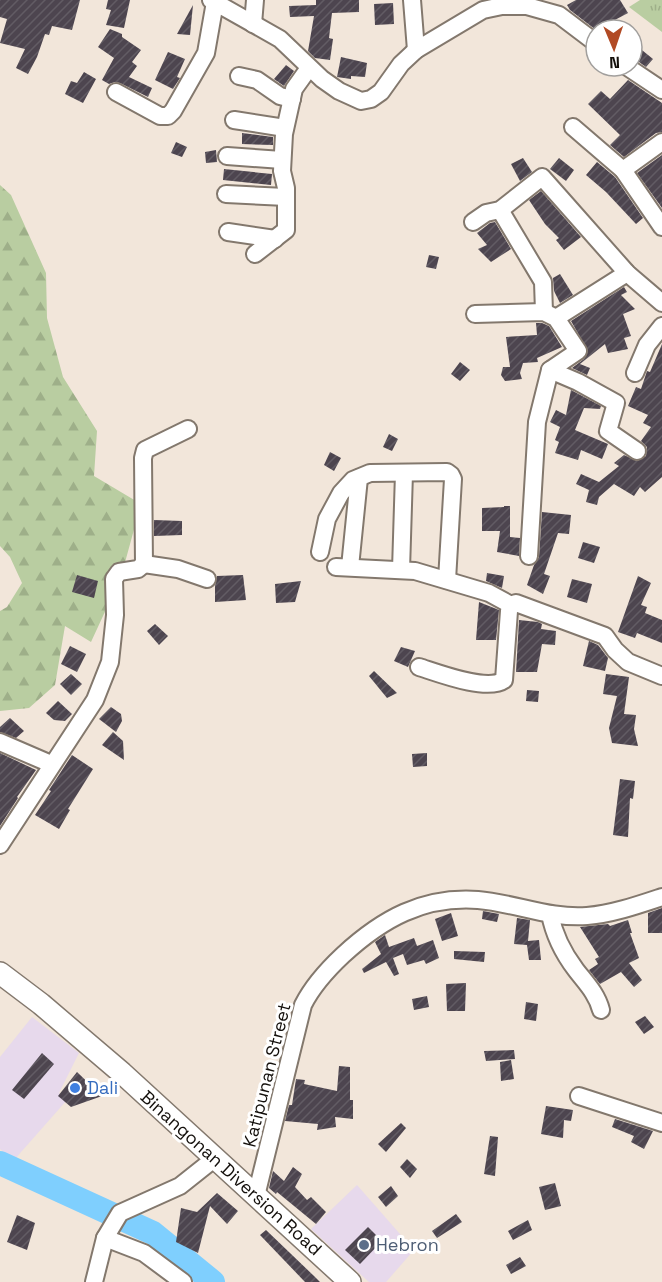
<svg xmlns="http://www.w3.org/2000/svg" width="662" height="1282" font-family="'Space Grotesk',sans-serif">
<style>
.commercial{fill:#e7d9ec}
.grass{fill:url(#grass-tufts)}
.forest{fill:url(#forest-firs)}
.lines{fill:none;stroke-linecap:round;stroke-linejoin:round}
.river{stroke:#7fcffe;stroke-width:24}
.building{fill:url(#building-hatch)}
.minor-casing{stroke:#83786d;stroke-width:20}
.major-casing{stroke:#83786d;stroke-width:24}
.minor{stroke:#fff;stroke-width:16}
.major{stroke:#fff;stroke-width:21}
.shop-dot{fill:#3f7fe0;stroke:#fff;stroke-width:2}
.service-dot{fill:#5c6f8a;stroke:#fff;stroke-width:2}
.labels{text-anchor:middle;stroke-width:6;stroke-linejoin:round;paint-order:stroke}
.street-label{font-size:18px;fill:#130f0b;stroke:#fff}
.shop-label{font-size:18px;fill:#366cbe;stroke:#fff;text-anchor:start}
.service-label{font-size:18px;fill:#4e5e75;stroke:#fff;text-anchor:start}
</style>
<defs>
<pattern id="grass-tufts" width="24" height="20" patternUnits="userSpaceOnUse" patternTransform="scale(1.5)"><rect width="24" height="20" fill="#b9cda1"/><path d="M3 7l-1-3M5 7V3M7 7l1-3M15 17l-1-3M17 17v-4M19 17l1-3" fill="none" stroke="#9eaf89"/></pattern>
<pattern id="forest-firs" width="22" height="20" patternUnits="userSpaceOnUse" patternTransform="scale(1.5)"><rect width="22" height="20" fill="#b9cda1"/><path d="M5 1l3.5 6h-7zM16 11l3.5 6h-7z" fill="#9eaf89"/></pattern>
<pattern id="building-hatch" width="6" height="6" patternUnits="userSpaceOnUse" patternTransform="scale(1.5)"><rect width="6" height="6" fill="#4d454f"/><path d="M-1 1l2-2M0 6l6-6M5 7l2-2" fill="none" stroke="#625c64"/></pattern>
</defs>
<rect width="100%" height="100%" fill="#f2e6da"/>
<g class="commercial">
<path d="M32 1017 79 1053 59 1093 67 1100 14 1160 0 1149V1057Z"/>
<path d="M357 1185 414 1250 386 1282H369L311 1229Z"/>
</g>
<path class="grass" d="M640 0H662V32L629 7Z"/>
<path class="forest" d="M0 185 11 195 46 273 47 318 63 377 97 431 94 476 141 504 121 577 91 642 65 626 55 685 29 708 0 711V611L7 607 22 583 10 557 0 546Z"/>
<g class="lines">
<path class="river" d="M0 1163 153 1233 213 1282"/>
</g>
<g class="building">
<path d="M0 0H80L72 30 52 26 49 35 45 34 37 57 28 74 16 68 25 49 0 43 7 19 0 17Z"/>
<path d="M108 0H130L124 28 106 25 111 10 106 9Z"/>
<path d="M316 0H359V12L332 13 329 38 333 39 330 60 315 58 308 51 314 16 290 17 289 6 316 5Z"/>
<path d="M576 0H620L628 13 596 30 570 10 567 5Z"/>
<path d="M393 3 394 24 375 25 374 4Z"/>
<path d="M193 5 190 35 177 34Z"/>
<path d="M110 29 122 34V37L141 50 132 62 137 66 129 77 152 88 148 97 120 83 115 82 109 84 102 80 114 58 98 47Z"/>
<path d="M632 42 653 59 646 67 632 57Z"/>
<path d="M168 52 185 59 177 77 180 78 173 89 155 80Z"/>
<path d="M341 57 367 63 365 77 351 76V79L337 77Z"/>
<path d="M286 65 294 71 284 86 274 79Z"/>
<path d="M84 72 96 79 83 103 65 94 71 81 77 83Z"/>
<path d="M628 80 662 103V132L656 133 624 157 610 145 620 135 588 104 601 91 610 99Z"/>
<path d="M242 133 273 137V145L242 144Z"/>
<path d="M176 142 187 147 182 157 171 153Z"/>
<path d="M216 150 217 162 206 163 205 152Z"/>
<path d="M662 155V208L637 173Z"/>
<path d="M523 158 532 172 520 181 511 164Z"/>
<path d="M559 158 574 170 566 181 550 169Z"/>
<path d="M597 162 615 177 643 218 636 224 606 192 586 175Z"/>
<path d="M224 169 272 174 271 185 223 180Z"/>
<path d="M541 191 581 237 564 250 556 240 559 238 545 224 529 200Z"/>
<path d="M495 222 511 249 491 262 478 249 487 245 477 233 490 223Z"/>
<path d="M429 255 439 257 436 269 426 267Z"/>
<path d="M560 274 573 295 560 303 554 291 553 278Z"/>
<path d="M624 287 627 292 621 295 635 309 623 314 631 336 624 338 628 349 608 353 605 344 580 364 590 368 587 375 572 368 584 359 588 351 571 321Z"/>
<path d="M536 323H542L549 326 562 347 537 358 538 362 523 363 520 373 522 379 505 381 501 375 503 367H510L506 337 537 335Z"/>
<path d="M662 344V477L645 492 640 487 634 496 614 484 599 497 597 505 586 502 589 490 576 484 581 474 599 482 619 466 614 463 624 455 637 461 646 456 647 447 641 441 651 427 643 423 648 415 628 406 636 387 641 389 647 371 650 372Z"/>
<path d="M460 362 470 370 460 381 451 374Z"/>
<path d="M571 390 601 406 600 409 584 408 575 430 608 444 602 459 581 450 578 460 555 453 559 442 555 440 560 427 550 422 556 410 566 415Z"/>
<path d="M389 434 398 439 392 451 383 447Z"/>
<path d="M330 452 341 458 334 471 324 465Z"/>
<path d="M504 506H510V537L520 538 519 556 497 552 500 531H482V508L504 507Z"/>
<path d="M542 512 571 515 569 534 558 533 544 574 550 576 543 594 527 585 534 565 539 557Z"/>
<path d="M154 520 182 521V535L154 536Z"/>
<path d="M583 542 600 547 594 563 578 558Z"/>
<path d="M487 573 504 576 502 588 486 581Z"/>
<path d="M77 575 98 581 94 598 72 592Z"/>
<path d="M243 575 246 600 215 602V586L217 576Z"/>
<path d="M638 576 651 583 641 605 647 607 645 613 662 620V643L637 633 635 638 618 632Z"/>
<path d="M572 579 592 584 587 603 567 597Z"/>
<path d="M301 581 295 602 276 603 275 584Z"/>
<path d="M479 602 499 610 496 640H476Z"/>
<path d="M519 620 538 622 542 624 541 629 556 631 555 645 542 644 537 672H516Z"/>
<path d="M155 624 168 636 159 645 147 631Z"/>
<path d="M589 641 598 645 608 658 605 671 583 666Z"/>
<path d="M70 646 86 654 77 672 61 664Z"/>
<path d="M401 647 415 651 408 667 394 661Z"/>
<path d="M374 671 397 693 387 698 369 676Z"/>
<path d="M71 674 82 684 71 695 60 684Z"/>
<path d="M606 674 629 677 624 714 636 715 634 729 638 746 612 743 609 728 617 696 603 694Z"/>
<path d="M527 690 539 691 538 702 526 701Z"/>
<path d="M58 701 72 714 65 721 54 720 46 713Z"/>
<path d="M111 707 121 714 122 721 116 732 99 719Z"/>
<path d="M10 718 24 731 16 738 0 732V727Z"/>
<path d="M113 732 123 741 124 760 102 745Z"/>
<path d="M0 753 36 770 17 797 18 798 0 826Z"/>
<path d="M427 753V766L413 767 412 754Z"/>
<path d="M72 755 93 769 68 809 70 810 59 829 35 815 51 791 49 790Z"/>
<path d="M620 779 635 781 633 799 630 798 628 837 613 835Z"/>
<path d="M662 908V933H648V913Z"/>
<path d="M483 911 499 914 497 922 482 919Z"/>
<path d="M451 913 458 936 442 941 435 919Z"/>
<path d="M517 918 530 920 528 941 539 940 541 960H529L527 945 514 944Z"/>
<path d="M628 920 632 933H630L639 958 629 963 642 980 634 987 621 972 600 984 589 970 598 964 595 959 599 957 580 927 608 924 610 926Z"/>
<path d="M385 935 389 947 414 938 417 946 433 940 439 958 426 964 424 960 407 965 403 954 393 958 399 974 394 976 386 962 364 973 362 969 381 954 375 942Z"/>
<path d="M454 951 485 952 484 962 454 959Z"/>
<path d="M466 983 465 1011H447L446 984Z"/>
<path d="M427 996 429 1007 414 1010 412 999Z"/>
<path d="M526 1002 538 1004 536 1021 524 1019Z"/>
<path d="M645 1016 654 1027 644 1034 635 1022Z"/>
<path d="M514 1050 515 1059 486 1061 484 1051Z"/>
<path d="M42 1053 54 1064 24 1099 12 1090Z"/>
<path d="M511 1060 514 1079 501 1081 500 1062Z"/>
<path d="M339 1066 350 1067V1100H353V1119L335 1117 336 1127 317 1130 318 1124 285 1121 289 1105H292L296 1079 305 1080 304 1084 337 1091Z"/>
<path d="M77 1072 102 1096 71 1107 58 1096Z"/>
<path d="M546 1106 573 1110 571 1121 564 1120 563 1138 541 1134Z"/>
<path d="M615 1119 653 1131 644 1149 631 1142 634 1136 612 1127Z"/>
<path d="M401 1123 406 1128 386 1152 378 1144Z"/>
<path d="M490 1136 498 1137 495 1176 484 1174Z"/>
<path d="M407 1159 417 1169 410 1178 400 1167Z"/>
<path d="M293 1167 302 1174 295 1187 307 1200 311 1197 326 1212 316 1224 277 1192 276 1194 269 1188 273 1171 284 1181Z"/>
<path d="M555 1183 561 1206 545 1210 539 1187Z"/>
<path d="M391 1186 398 1196 386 1207 378 1197Z"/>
<path d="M217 1193 238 1211 227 1224 210 1206 198 1253 176 1242 181 1208 197 1212Z"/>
<path d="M456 1214 462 1222 437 1238 432 1231Z"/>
<path d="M17 1215 35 1223 27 1250 7 1242Z"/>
<path d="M528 1220 532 1230 513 1240 508 1231Z"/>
<path d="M368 1227 382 1241 360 1264 345 1250Z"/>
<path d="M266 1230 314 1276 320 1282H305L260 1235Z"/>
<path d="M520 1257 526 1266 511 1274 506 1265Z"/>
</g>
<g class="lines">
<defs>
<g id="minor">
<path d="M211 0 280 39 322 79 339 91 361 101 371 99 381 92 401 64 416 50 483 10 502 6H527L559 15 596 43"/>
<path d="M412 0 416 50"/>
<path d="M253 24 255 0"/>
<path d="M626 66 662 90"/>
<path d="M239 76 257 80 280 96 292 99"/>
<path d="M116 92 160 116H168L173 111 206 53 215 2"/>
<path d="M234 120 285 128"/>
<path d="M573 127 623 170 662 227"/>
<path d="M227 156 282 160"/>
<path d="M623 170 662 142"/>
<path d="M226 194 286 197"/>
<path d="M500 210 543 282 544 312"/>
<path d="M473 222 486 213 500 210 542 177 627 273 662 303"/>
<path d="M228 232 275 239"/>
<path d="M255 254 286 230V188L282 171 284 134 294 89 309 68"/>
<path d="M475 314 544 312 556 318 578 351 550 370 537 422 529 556"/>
<path d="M556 318 627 273"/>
<path d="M550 370 578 382 616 403 608 431 637 451"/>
<path d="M635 373 647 345 662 326"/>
<path d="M320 552 327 519 341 493 353 480 370 473 447 472 451 475 453 479 447 580"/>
<path d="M144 564 178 569 207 579"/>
<path d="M336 567 415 571 489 593 511 605"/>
<path d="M350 567 359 478"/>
<path d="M401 570 404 473"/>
<path d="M419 667C438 673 487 692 504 680L509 611 511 605 516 603 605 636 615 650 628 662 662 676"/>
<path d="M0 742 51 764"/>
<path d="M0 845 95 700 110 662 115 615 114 579 119 572 138 569 144 564 143 458 145 450 188 429"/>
<path d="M550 914C554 935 563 953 576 970 586 983 597 994 601 1010"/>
<path d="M579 1096 662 1123"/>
<path d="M256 1196 303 1005C313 985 327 970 343 955 382 919 423 896 478 900 515 903 550 919 587 916 612 914 638 905 662 897"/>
<path d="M105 1238 144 1253 183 1282"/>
<path d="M94 1282 105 1238 120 1213 180 1186 214 1159"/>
</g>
<path id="major" d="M0 973 41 1004 122 1073 350 1282"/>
</defs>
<use href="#minor" class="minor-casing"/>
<use href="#major" class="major-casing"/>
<use href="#minor" class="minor"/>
<use href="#major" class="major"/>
</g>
<circle class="shop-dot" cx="75" cy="1088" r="6"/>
<circle class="service-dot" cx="364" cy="1245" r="6"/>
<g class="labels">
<g class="street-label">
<text transform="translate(267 1075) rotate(-76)" y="6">Katipunan Street</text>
<text transform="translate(231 1173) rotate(42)" y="6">Binangonan Diversion Road</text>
</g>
<g class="shop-label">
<text x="87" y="1094">Dali</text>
</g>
<g class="service-label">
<text x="376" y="1251">Hebron</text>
</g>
</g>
<g transform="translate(614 48) rotate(178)"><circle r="28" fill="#ffffff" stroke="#a19f9d" stroke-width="1.5"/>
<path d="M0-4.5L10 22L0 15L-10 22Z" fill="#b14a24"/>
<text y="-9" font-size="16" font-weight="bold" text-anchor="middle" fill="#130f0b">N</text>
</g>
</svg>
